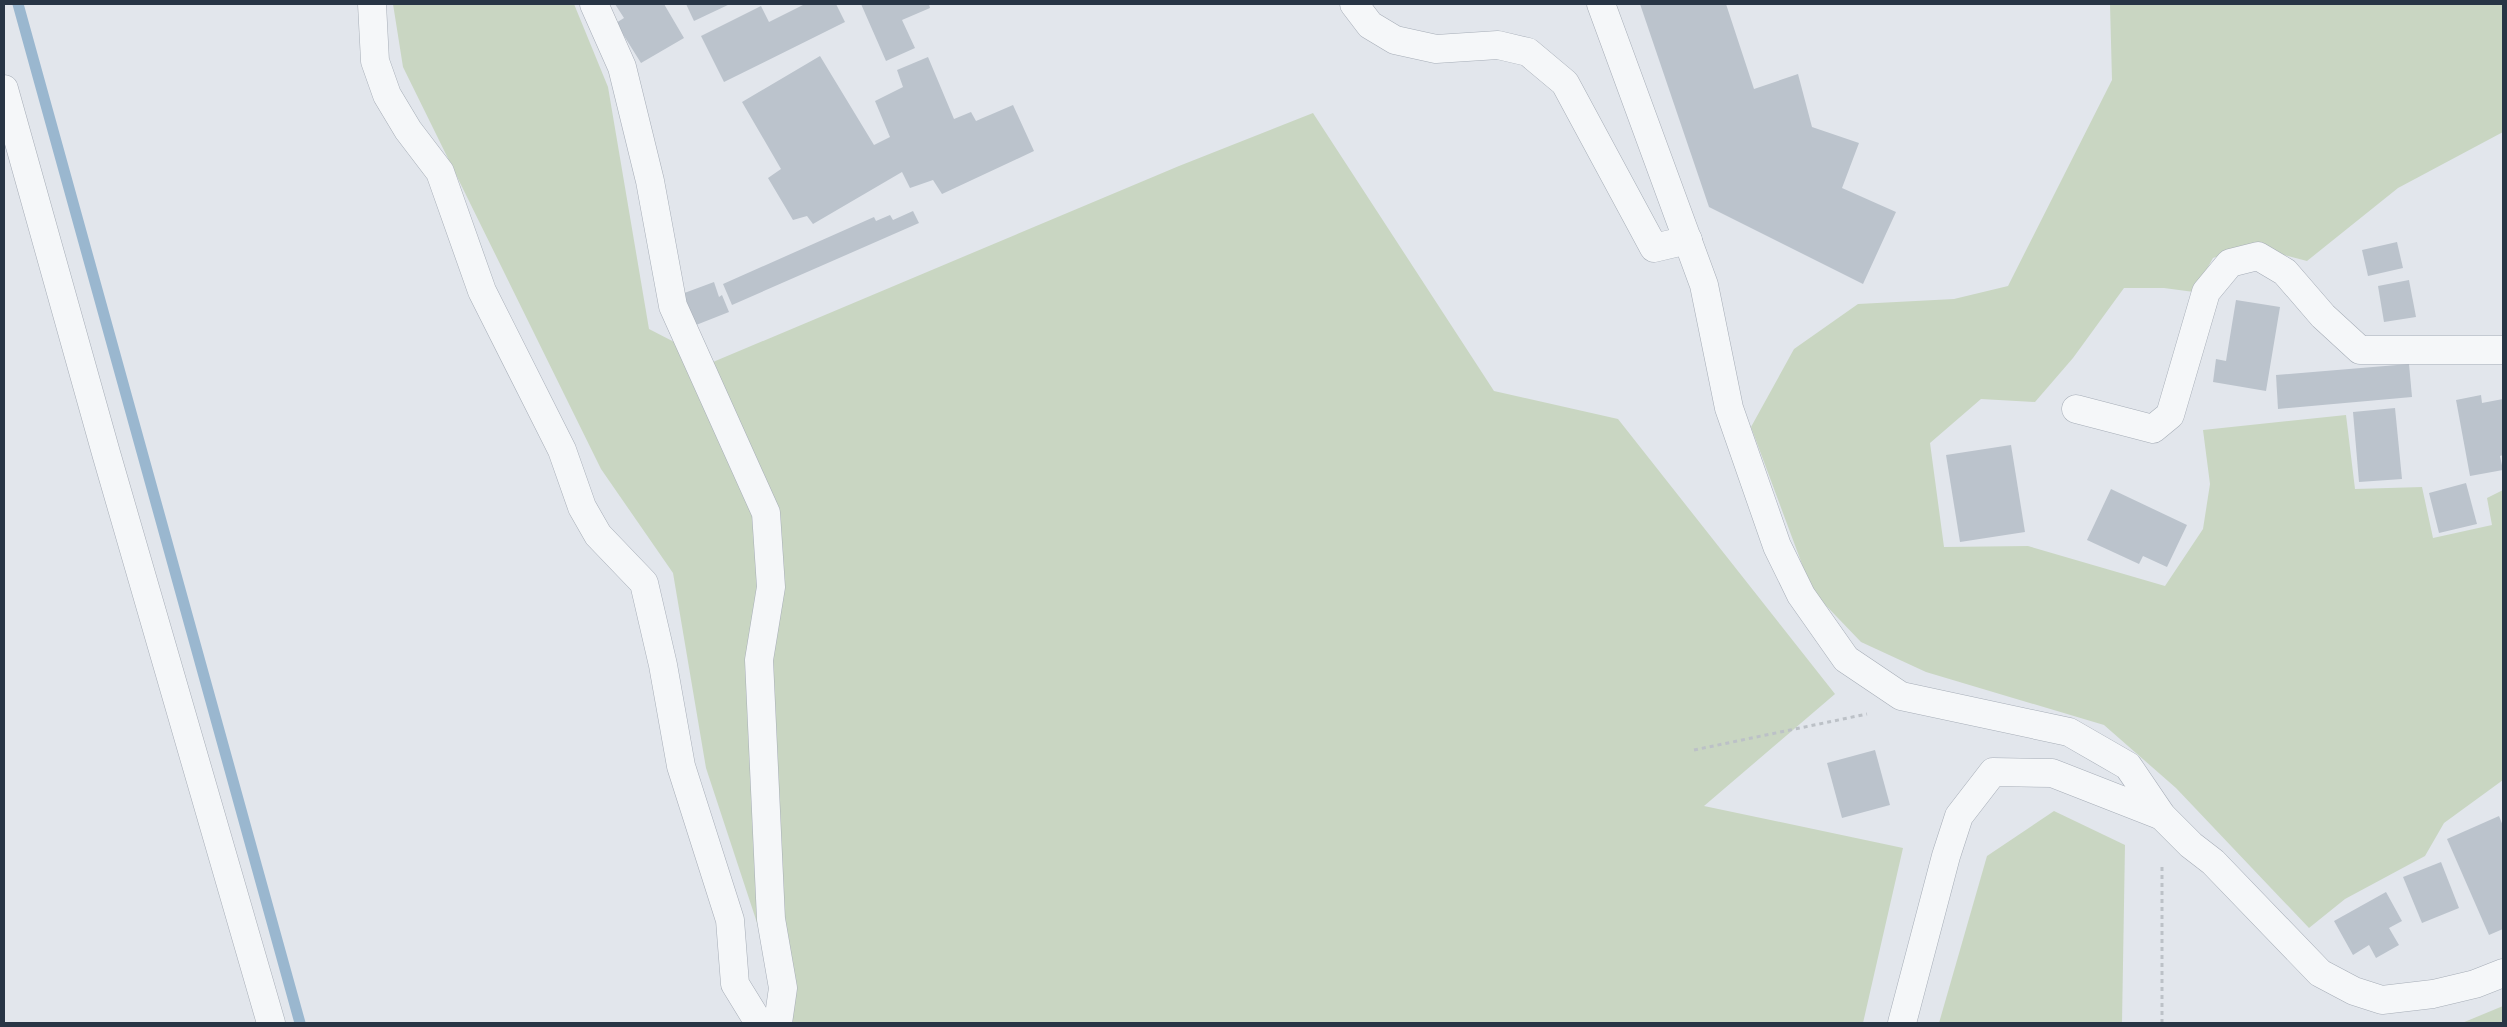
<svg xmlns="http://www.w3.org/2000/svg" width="2507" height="1027" font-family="'PT Sans Narrow',sans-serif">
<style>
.green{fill:#c9d6c2}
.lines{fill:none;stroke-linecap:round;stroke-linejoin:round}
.stream{stroke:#9ab7cf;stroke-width:11}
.building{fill:#bbc3cc}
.minor-casing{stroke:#a6adb7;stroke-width:29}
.path{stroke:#bcc1c7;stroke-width:3;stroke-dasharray:4 4;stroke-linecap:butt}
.minor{stroke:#f5f7f9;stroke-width:28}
</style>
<rect width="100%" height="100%" fill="#e2e6ec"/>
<g class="green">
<path d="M393 4H574L608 87 649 329 713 362 1179 166 1313 113 1494 391 1618 419 1835 694 1704 806 1903 848 1863 1023H790L706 768 673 573 601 469 403 67Z"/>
<path d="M2110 4H2503V132L2398 188 2307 261 2249 246 2213 258 2194 292 2164 288H2124L2073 358 2035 402 1981 399 1930 443 1944 547 2028 546 2165 586 2203 529 2210 484 2203 430 2346 415 2355 489 2422 487 2433 538 2492 525 2487 498 2503 490V780L2444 823 2425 856 2345 899 2309 928 2176 788 2104 725 1926 672 1861 642 1812 591 1751 427 1794 349 1858 304 1954 299 2008 286 2112 80Z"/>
<path d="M2054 811 2125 845 2122 1023H1939L1987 856Z"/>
<path d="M2503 1006V1023H2462Z"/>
</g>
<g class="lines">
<path class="stream" d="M18 4 300 1023"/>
</g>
<g class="building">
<path d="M615 4H664L684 38 641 63 616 23 624 18Z"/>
<path d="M686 4H730L694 21Z"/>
<path d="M805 4H836L845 22 724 82 701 36 761 6 769 22Z"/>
<path d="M861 4H929L930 8 902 20 915 48 886 61Z"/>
<path d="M1640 4H1726L1754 89 1798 74 1812 127 1859 143 1842 188 1896 212 1863 284 1709 207Z"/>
<path d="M820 56 874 145 890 137 875 101 903 87 897 70 928 57 954 119 971 112 976 121 1013 105 1034 151 942 194 933 180 910 188 902 172 813 224 807 216 793 220 768 178 781 169 742 102Z"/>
<path d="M913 211 919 223 732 305 723 284 874 217 876 221 890 215 893 220Z"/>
<path d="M2397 242 2403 268 2368 276 2362 250Z"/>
<path d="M2409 280 2416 317 2384 322 2378 286Z"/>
<path d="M714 282 719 297 722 295 729 312 691 327 679 295Z"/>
<path d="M2236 300 2280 307 2266 391 2213 382 2216 359 2226 361Z"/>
<path d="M2409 364 2412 397 2278 409 2276 375Z"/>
<path d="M2481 395 2482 403 2503 399V455L2500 456 2503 470 2470 476 2456 400Z"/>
<path d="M2395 408 2402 479 2359 482 2353 412Z"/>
<path d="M2011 445 2025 532 1960 542 1946 455Z"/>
<path d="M2466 483 2477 524 2439 533 2429 493Z"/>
<path d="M2111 489 2187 525 2167 567 2143 556 2139 564 2087 540Z"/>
<path d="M1875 750 1890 805 1842 818 1827 763Z"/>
<path d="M2499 816 2503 826V929L2489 935 2447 839Z"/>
<path d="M2441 862 2459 908 2422 923 2403 877Z"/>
<path d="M2386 892 2402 921 2389 928 2399 945 2376 958 2369 945 2353 955 2334 921Z"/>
</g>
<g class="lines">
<defs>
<g id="minor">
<path d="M372 4 375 61 387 95 408 130 440 172 482 291 562 450 582 507 598 535 644 583 663 665 681 766 730 920 735 984 759 1023"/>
<path d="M594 4 622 67 650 181 673 306 766 513 771 587 759 660 771 919 783 988 778 1023"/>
<path d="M1354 4 1370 25 1395 40 1436 49 1498 45 1528 52 1565 83 1654 248 1688 240"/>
<path d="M1601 4 1704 285 1729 408 1777 546 1801 595 1846 659 1901 696 2069 732 2128 766 2162 816 2191 845 2213 862 2320 973 2354 991 2382 1000 2433 994 2475 984 2503 973"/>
<path d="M4 89 106 453 271 1023"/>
<path d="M2076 409 2153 429 2170 415 2206 292 2230 263 2258 256 2285 272 2323 316 2360 350H2503"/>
<path d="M1902 1023 1946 856 1959 816 1993 772 2052 773 2162 816"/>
</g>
</defs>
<use href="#minor" class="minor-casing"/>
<g class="path">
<path d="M1694 750 1867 714"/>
<path d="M2162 1023V864"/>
</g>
<use href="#minor" class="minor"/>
</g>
<rect width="2507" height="1027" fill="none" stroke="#283545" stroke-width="10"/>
</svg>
